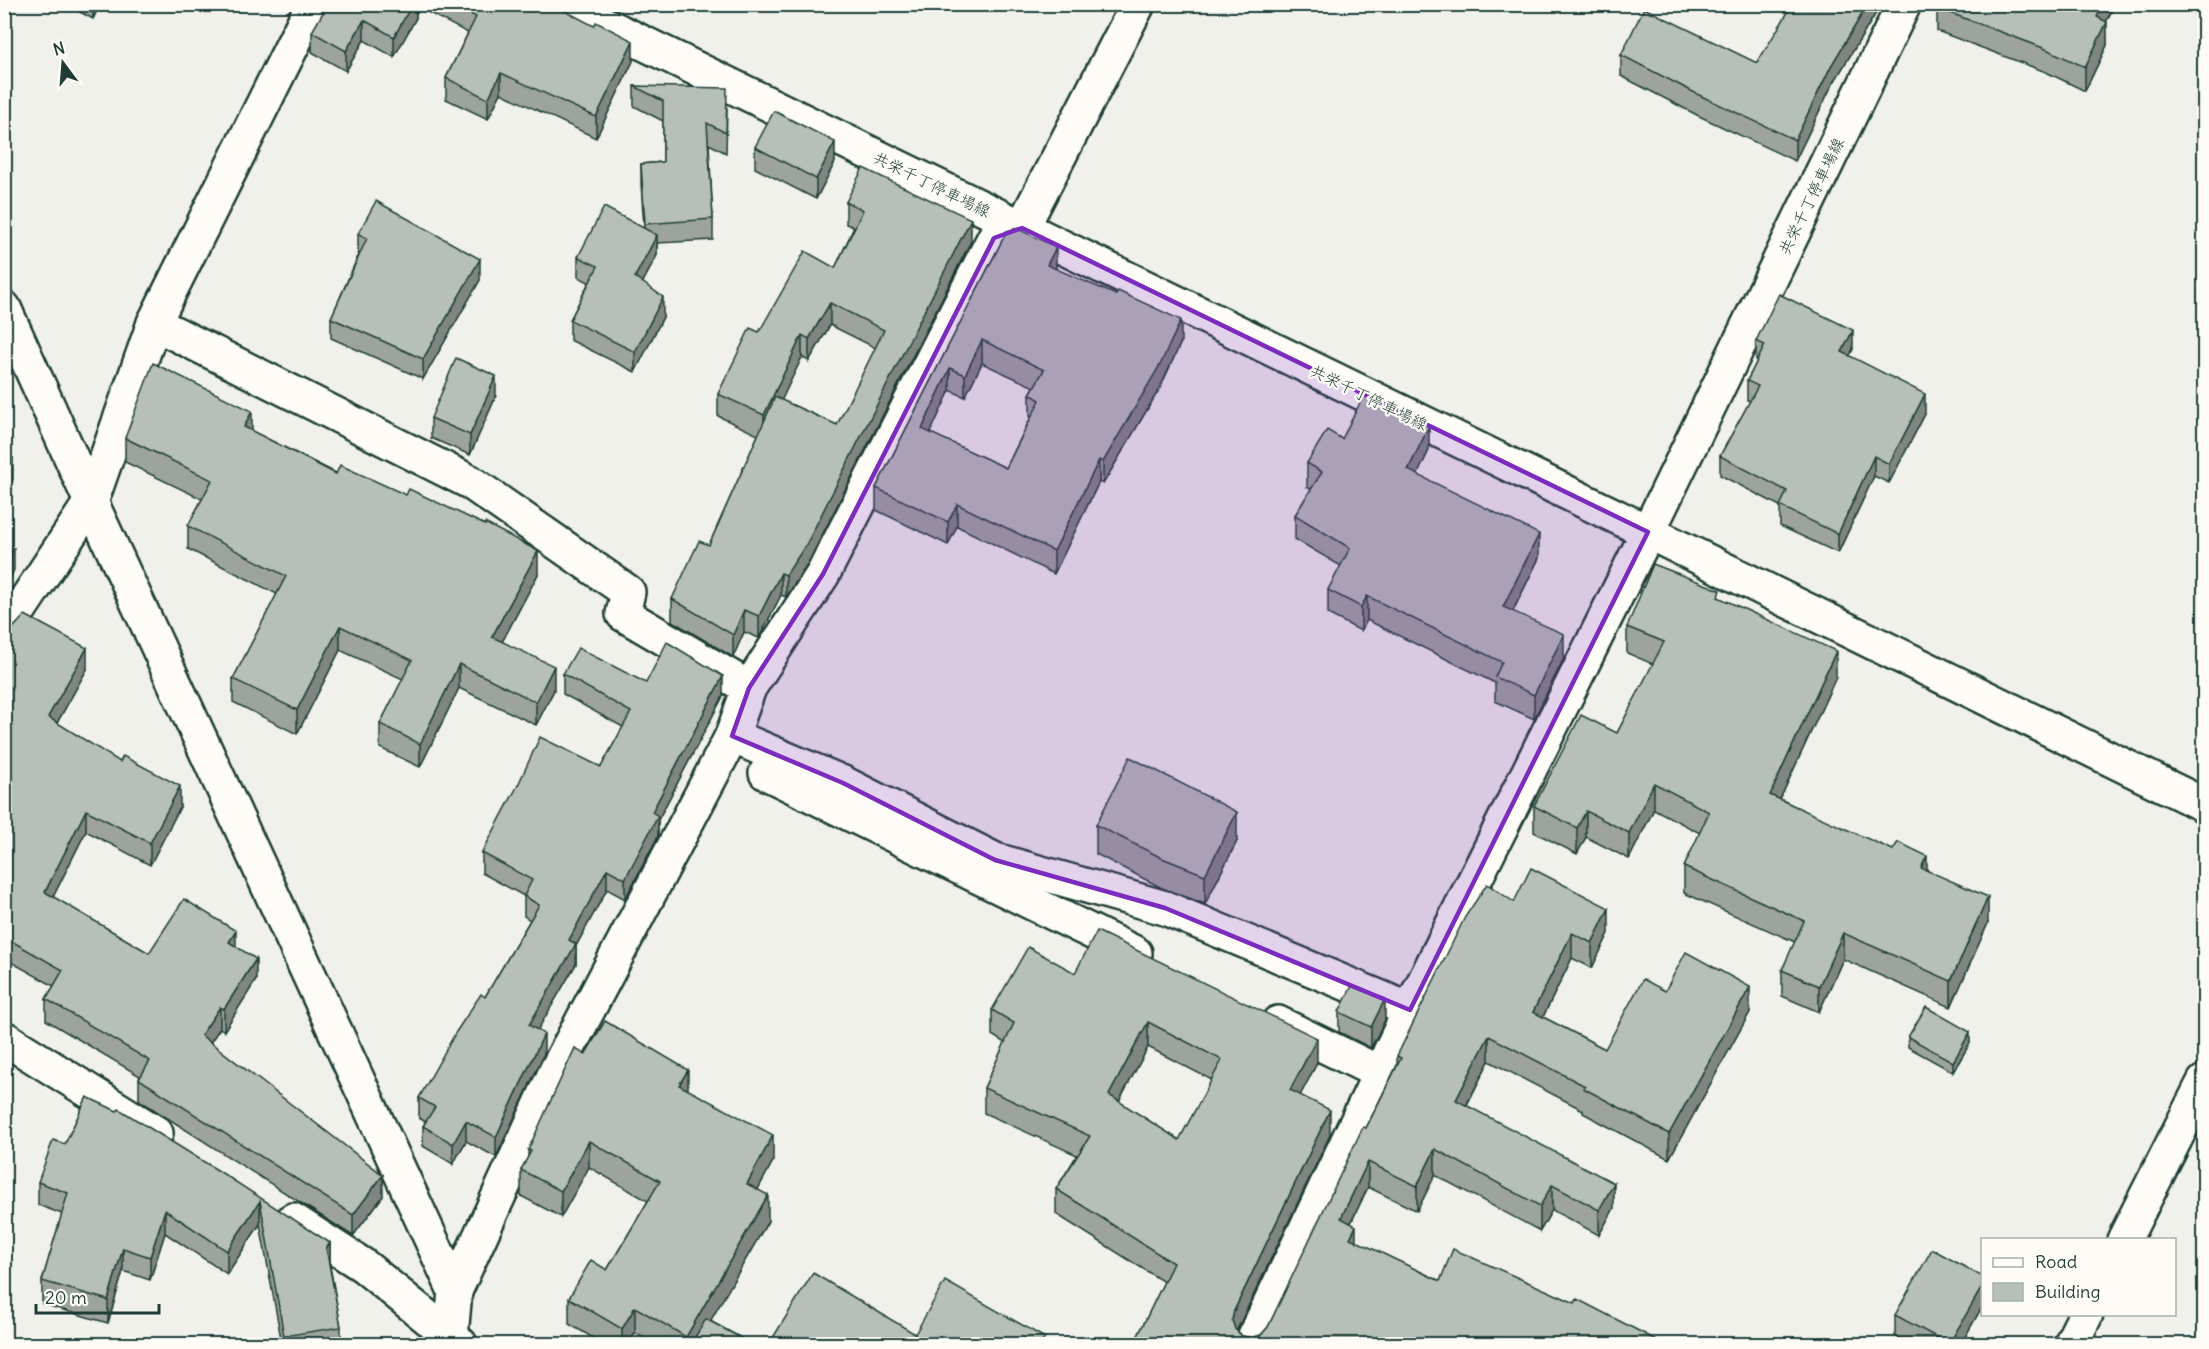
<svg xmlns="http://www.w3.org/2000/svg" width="2209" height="1349" font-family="Delius,'Klee One',sans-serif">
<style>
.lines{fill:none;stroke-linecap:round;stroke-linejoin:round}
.minor-casing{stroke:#1f3d34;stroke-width:38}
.tertiary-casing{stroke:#1f3d34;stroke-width:38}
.secondary-casing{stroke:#1f3d34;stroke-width:38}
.minor{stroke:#fdfcf7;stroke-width:33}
.tertiary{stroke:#fdfcf7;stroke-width:33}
.secondary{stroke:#fdfcf7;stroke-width:33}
.wall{fill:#9da49e;stroke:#1f3d34;stroke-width:1.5;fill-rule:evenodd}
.shaded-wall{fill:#7f8681;stroke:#1f3d34;stroke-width:1.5}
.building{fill:#b6bfb8;stroke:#1f3d34;stroke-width:1.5;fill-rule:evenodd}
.marked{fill:#7b2cbf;fill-opacity:0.2;stroke:#7b2cbf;stroke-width:4.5;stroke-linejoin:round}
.labels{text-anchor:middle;stroke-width:4.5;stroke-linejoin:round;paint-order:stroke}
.street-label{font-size:16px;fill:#1f3d34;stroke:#fdfcf7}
</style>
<rect width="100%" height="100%" fill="#f0f1eb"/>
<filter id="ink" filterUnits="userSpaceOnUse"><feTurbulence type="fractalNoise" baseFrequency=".0167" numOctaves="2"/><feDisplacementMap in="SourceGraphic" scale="12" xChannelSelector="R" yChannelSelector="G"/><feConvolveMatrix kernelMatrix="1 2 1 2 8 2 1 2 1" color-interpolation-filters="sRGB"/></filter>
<g filter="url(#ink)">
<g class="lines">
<defs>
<g id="minor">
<path d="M154 323 470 482 628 592 623 614 749 688"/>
<path d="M4 633 91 502 154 323 313 4"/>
<path d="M732 736 749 688 823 574 994 238 1022 228 1138 4"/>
<path d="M766 773 1135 953"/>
<path d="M1278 1023 1380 1073"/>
<path d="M4 1038 156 1133"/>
<path d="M293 1220 364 1266 460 1344"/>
<path d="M2124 1240 2204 1082"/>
<path d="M455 1291 556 1071 732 736 843 783 995 860 1165 908 1410 1010"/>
<path d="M1251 1344 1410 1010 1648 532 2204 805"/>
<path d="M2071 1344 2086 1314"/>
</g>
<path id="tertiary" d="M4 308 91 502 455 1291 451 1336 454 1344"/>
<path id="secondary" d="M563 4 1648 532 1904 4"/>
</defs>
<use href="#minor" class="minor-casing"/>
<use href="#tertiary" class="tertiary-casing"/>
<use href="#secondary" class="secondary-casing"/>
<use href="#minor" class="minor"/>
<use href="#tertiary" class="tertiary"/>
<use href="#secondary" class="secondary"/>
</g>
<g class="wall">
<path d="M65 4H100L93 19Z"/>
<path d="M328 4H552L633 61 596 138 501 93 488 119 446 99V78L468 33 416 6V18L394 57 364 40 346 71 312 52V32Z"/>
<path d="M1879 4V8L1831 87 1795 161 1699 116 1621 76V55L1757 63Z"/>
<path d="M1938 4H2115L2106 22 2107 45 2085 91 2046 72 1937 31V8Z"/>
<path d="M634 86 727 108 726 153 709 144 713 219V240L657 243V255L643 282 663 317 635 372 570 340V320L589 282 578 277V257L644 227 641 184V164L663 162V121L634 106Z"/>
<path d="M755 147 835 162 816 199 755 168Z"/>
<path d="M846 202 971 241 807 565 786 597 781 595 759 638 744 632 733 657 672 621V599L709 545 758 435 718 416V394L759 332 835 268 854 227 846 224ZM830 325 876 348 837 425 781 400 802 357 809 361Z"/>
<path d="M1007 231 1056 269 1181 342 1160 388 1103 484 1099 482 1054 574 957 526 948 545 876 510V488ZM982 363 1034 387 1030 394V416L1031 417 1006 468 930 433 950 390 965 397Z"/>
<path d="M358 234 480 280 423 379 331 338V318L359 254H358Z"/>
<path d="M1756 341 1853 349 1849 356 1925 414 1889 483 1874 476 1838 553 1780 526V506L1720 475V456L1750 401 1747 400V381L1757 361 1756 360Z"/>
<path d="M496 396 470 455 431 438V418Z"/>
<path d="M252 431 538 574 502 642 554 690 536 725 459 688 420 767 380 748V724L403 679 340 650 297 734 233 702V679L277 594 188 549V526L202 499 125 462V438Z"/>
<path d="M1342 439 1429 450 1417 475 1539 558 1513 611 1564 658 1534 719 1495 701V683L1367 620 1361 631 1328 614V590L1341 566 1295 539V515L1311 489 1307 487V463Z"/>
<path d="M1720 598 1836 677 1780 799 1927 870 1988 923 1951 1007 1843 959 1819 1012 1782 996V970L1795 942 1684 893V867L1700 833 1654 809 1629 859 1586 837 1577 854 1534 832V806L1617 733 1653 664 1627 653V627Z"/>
<path d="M4 630 87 669 57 723 180 807 150 865 86 831 53 897 149 953 236 947 256 980 224 1031 220 1028 210 1042 383 1196 353 1236 139 1100V1079L140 1076 46 1020V999L54 986 4 958Z"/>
<path d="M563 674 646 683 723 696 658 820V836L625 899 607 889 576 946V964L537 1030 544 1054 496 1157 466 1141 453 1164 423 1146V1126L426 1122 419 1118V1098L485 997 530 920 524 916V896L482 873V853L601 767 623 727 563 694Z"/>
<path d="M1096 825 1237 841 1205 904 1162 888 1096 854Z"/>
<path d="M1514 902 1609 933 1592 968 1572 958 1543 1017 1605 1049 1665 991 1750 1012 1669 1159 1583 1113V1110L1489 1061 1467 1105 1614 1208 1599 1235 1552 1210 1540 1231 1435 1175 1417 1211 1368 1187 1351 1223 1356 1241 1440 1281 1664 1344H1134L1164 1282 1056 1214V1189L1077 1155 984 1113V1088L1005 1043 992 1035V1010L1075 973 1317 1063 1300 1095 1330 1135 1237 1330 1242 1336 1252 1338 1261 1335 1268 1327 1397 1065V1056ZM1148 1047 1212 1080 1179 1140 1119 1102Z"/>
<path d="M1339 1012 1385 1020 1371 1048 1339 1032Z"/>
<path d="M1908 1037 1970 1043 1953 1072 1908 1047Z"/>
<path d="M585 1055 688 1090 773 1161 758 1189 768 1221 710 1321 752 1344H655L635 1333 628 1344H604L569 1324V1298L607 1270 648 1201 589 1167 561 1217 521 1196V1170L528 1157V1150Z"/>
<path d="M87 1097 330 1243V1266L341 1327V1344H282L260 1224 227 1274 165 1233 150 1280 123 1271 108 1323 42 1304V1281L62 1214 38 1205V1182L65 1144Z"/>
<path d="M1983 1277V1305L1961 1344H1911L1895 1336V1315Z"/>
</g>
<g class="shaded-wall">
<path d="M93 4H100L93 19Z"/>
<path d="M412 4H416V18L394 57V37Z"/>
<path d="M1868 4H1879V8L1831 87 1795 161V140L1831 66Z"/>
<path d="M2103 4H2115L2097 40V17Z"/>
<path d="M364 20V40L346 71V51Z"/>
<path d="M2107 22V45L2085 91V67Z"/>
<path d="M633 41V61L596 138V117Z"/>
<path d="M501 73V93L488 119V99Z"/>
<path d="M835 142V162L816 199V179Z"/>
<path d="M971 219V241L807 565 786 597V575Z"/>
<path d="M657 235V255L635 297V277Z"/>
<path d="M1056 247V270L1047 265Z"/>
<path d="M480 259V280L423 379V359Z"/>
<path d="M663 297V317L635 372V352Z"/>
<path d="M830 303V325L809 361V339Z"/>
<path d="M1181 320V342L1160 388 1103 484V462Z"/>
<path d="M1853 330V349L1842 371V352Z"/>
<path d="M802 335V357L764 437V415Z"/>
<path d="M982 340V363L965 397V375Z"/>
<path d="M950 368V390L922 451V429Z"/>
<path d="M496 376V396L470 455V435Z"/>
<path d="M1925 394V414L1889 483V464Z"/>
<path d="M252 411V435L244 427Z"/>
<path d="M1429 426V450L1408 495V470Z"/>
<path d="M1874 456V476L1838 553V534Z"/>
<path d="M13 458V479L4 503V482Z"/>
<path d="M1099 460V482L1054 574V551Z"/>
<path d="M957 504V526L948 545V522Z"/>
<path d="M1539 534V558L1503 631V607Z"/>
<path d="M14 548V570L4 590V568Z"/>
<path d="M538 551V574L492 661V637Z"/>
<path d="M781 573V595L759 638V616Z"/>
<path d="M1367 596V620L1361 631V607Z"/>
<path d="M744 610V632L733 657V635Z"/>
<path d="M340 626V650L297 734V710Z"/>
<path d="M1564 634V658L1534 719V695Z"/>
<path d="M87 648V669L48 739V717Z"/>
<path d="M1836 651V677L1770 821V795Z"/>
<path d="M459 664V688L420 767V744Z"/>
<path d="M554 666V690L536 725V702Z"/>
<path d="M723 676V696L658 820V836L625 899V879L652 812Z"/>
<path d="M1654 783V809L1629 859V833Z"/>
<path d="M180 786V807L150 865V843Z"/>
<path d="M86 810V831L45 913V892Z"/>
<path d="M1586 811V837L1577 854V828Z"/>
<path d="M1237 812V841L1205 904V875Z"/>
<path d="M1927 856V882L1921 868Z"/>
<path d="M607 869V889L576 946V964L529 1045V1025L569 940Z"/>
<path d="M1988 897V923L1951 1007V981Z"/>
<path d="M1609 908V933L1592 968V943Z"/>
<path d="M236 931V952L229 942Z"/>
<path d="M1572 933V958L1533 1037V1012Z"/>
<path d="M1843 933V959L1819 1012V986Z"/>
<path d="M256 959V980L224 1031V1009Z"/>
<path d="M1750 987V1012L1669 1159V1134Z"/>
<path d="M1385 999V1020L1371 1048V1027Z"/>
<path d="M220 1007V1028L201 1056V1035Z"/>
<path d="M1148 1022V1047L1109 1120V1095Z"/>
<path d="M1970 1032V1043L1953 1072V1062Z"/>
<path d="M544 1034V1054L496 1157V1137Z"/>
<path d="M1489 1036V1061L1456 1125V1100Z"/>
<path d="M1317 1038V1063L1290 1115V1090Z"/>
<path d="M688 1070V1096L679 1085Z"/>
<path d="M1330 1110V1135L1234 1336 1232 1320 1234 1311Z"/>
<path d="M466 1121V1141L453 1164V1144Z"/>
<path d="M773 1135V1161L747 1210V1184Z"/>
<path d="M589 1141V1167L561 1217V1191Z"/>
<path d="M1435 1149V1175L1417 1211V1186Z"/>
<path d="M1368 1162V1187L1341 1243V1218Z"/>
<path d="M383 1175V1196L353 1236V1215Z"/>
<path d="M1614 1183V1208L1599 1235V1210Z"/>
<path d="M1552 1185V1210L1540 1231V1206Z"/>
<path d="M768 1195V1221L697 1344H686V1337Z"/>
<path d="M260 1201V1224L227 1274V1251Z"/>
<path d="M165 1210V1233L150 1280V1257Z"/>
<path d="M1356 1226V1251L1350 1238Z"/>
<path d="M330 1243V1266L326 1248Z"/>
<path d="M123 1248V1271L108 1323V1300Z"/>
<path d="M1983 1285V1305L1961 1344H1949Z"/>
<path d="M635 1307V1333L628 1344H622V1329Z"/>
</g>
<g class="building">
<path d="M328 4H412L394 37 364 20 346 51 312 32Z"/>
<path d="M452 4H552L594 26 596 22 633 41 596 117 501 73 488 99 446 78 476 17Z"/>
<path d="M1793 4H1868L1831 66 1795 140 1699 95 1621 55 1644 8 1757 63Z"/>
<path d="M1938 4H2103L2097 17 2107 22 2085 67 2046 49 1937 8Z"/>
<path d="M634 86 727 88 726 133 707 123 713 219 645 224 641 164 663 162V101Z"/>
<path d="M774 111 835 142 816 179 755 147Z"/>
<path d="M863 168 971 219 807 543 786 575 781 573 759 616 744 610 733 635 672 599 699 541 709 545 775 397 837 425 884 330 830 303 809 339 802 335 764 415 718 394 750 328 759 332 805 251 835 268 863 210 846 202Z"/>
<path d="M376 201 480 259 423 359 331 318 367 238 358 234Z"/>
<path d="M604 207 657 235 635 277 663 297 635 352 570 320 598 266 578 257Z"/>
<path d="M1016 228 1056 247 1047 265 1116 295 1118 291 1181 320 1160 365 1103 462 1099 460 1054 551 957 504 948 522 876 488 1007 231ZM982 340 1044 370 1030 394 1040 400 1006 468 922 429 950 368 965 375Z"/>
<path d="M1779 294 1853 330 1842 352 1925 394 1889 464 1874 456 1838 534 1780 506 1787 491 1720 456 1758 386 1747 381 1765 345 1756 341Z"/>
<path d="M456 358 496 376 470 435 431 418Z"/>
<path d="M153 363 252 411 244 427 336 474 340 465 406 495 409 489 485 525V523L538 551 492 637 554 666 536 702 459 664 420 744 380 724 412 660 340 626 297 710 233 679 286 576 188 526 212 480 125 438Z"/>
<path d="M1364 395 1429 426 1408 470 1539 534 1503 607 1564 634 1534 695 1495 677 1502 662 1367 596 1361 607 1328 590 1350 548 1295 515 1322 472 1307 463 1327 430 1342 439Z"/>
<path d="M4 455 13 458 4 482Z"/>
<path d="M4 544 14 548 4 568Z"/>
<path d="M1653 564 1720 590 1718 597 1836 651 1770 795 1893 850 1898 842 1927 856 1921 868 1988 897 1951 981 1843 933 1819 986 1782 970 1804 921 1684 867 1709 812 1654 783 1629 833 1586 811 1577 828 1534 806 1581 715 1617 733 1664 642 1627 627Z"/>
<path d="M25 615 87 648 48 717 120 762 123 756 180 786 150 843 86 810 45 892 149 953 184 899 236 931 229 942 256 959 224 1009 220 1007 201 1035 383 1175 353 1215 139 1079 150 1061 46 999 63 970 4 937V630L13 628Z"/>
<path d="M667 642 723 676 652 812 658 816 625 879 607 869 569 940 576 944 529 1025 544 1034 496 1137 466 1121 453 1144 423 1126 435 1107 419 1098 456 1032 481 994 485 997 539 905 524 896 532 880 482 853 518 785 540 737 601 767 631 712 563 674 578 648 646 683Z"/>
<path d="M1130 757 1237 812 1205 875 1162 858 1096 825Z"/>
<path d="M1531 868 1609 908 1592 943 1572 933 1533 1012 1605 1049 1643 979 1665 991 1686 952 1750 987 1669 1134 1583 1088 1585 1086 1489 1036 1456 1100 1614 1183 1599 1210 1552 1185 1540 1206 1435 1149 1417 1186 1368 1162 1341 1218 1356 1226 1350 1238 1440 1281 1453 1249 1575 1303 1577 1299 1664 1344H1233L1223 1340 1221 1344H1134L1173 1263 1056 1189 1090 1136 984 1088 1014 1023 992 1010 1028 947 1075 973 1097 931 1317 1038 1290 1090 1330 1110 1234 1311 1232 1320 1235 1329 1242 1336 1252 1338 1261 1335 1268 1327 1363 1127 1366 1128 1401 1058 1397 1056 1465 917 1487 884 1514 902ZM1148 1022 1222 1060 1179 1140 1109 1095Z"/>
<path d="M1352 986 1385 999 1371 1027 1339 1012Z"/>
<path d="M1926 1007 1970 1032 1953 1062 1908 1037Z"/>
<path d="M605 1021 688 1070 679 1085 773 1135 747 1184 768 1195 686 1337 635 1307 622 1329 569 1298 591 1260 607 1270 660 1181 589 1141 561 1191 521 1170 531 1151 528 1150 575 1048 585 1055Z"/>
<path d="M87 1097 117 1111 119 1109 222 1173 330 1243 326 1248 341 1327 284 1336 260 1201 227 1251 165 1210 150 1257 123 1248 108 1300 42 1281 68 1193 38 1182 53 1140 65 1144Z"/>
<path d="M1932 1249 1983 1277V1285L1949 1344 1895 1315Z"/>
<path d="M813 1273 915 1334 945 1281 1045 1338 1041 1344H769Z"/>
<path d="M706 1319 752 1344H691Z"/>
</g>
</g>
<path class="marked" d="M1022 228 1648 532 1410 1010 1165 908 995 860 843 783 732 736 749 688 823 574 994 238Z"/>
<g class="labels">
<g class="street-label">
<text transform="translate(932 184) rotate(26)" y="6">共栄千丁停車場線</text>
<text transform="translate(1811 196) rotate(-64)" y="6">共栄千丁停車場線</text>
<text transform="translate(1369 397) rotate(26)" y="6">共栄千丁停車場線</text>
</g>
</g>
<rect width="2209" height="1349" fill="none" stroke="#fdfcf7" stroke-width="24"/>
<rect x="12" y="12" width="2185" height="1325" fill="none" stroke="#1f3d34" stroke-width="2" filter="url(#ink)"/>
<rect x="1981" y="1238" width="195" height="78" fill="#fdfcf7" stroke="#a4b0a9" stroke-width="1.5"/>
<rect x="1993" y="1258" width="30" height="9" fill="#fdfcf7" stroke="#a4b0a9" stroke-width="1.5"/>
<text x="2035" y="1268" font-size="18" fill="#1f3d34">Road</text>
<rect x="1993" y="1283" width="30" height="18" fill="#b6bfb8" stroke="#a4b0a9" stroke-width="1.5"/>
<text x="2035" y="1298" font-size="18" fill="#1f3d34">Building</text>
<g transform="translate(63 63) rotate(344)" stroke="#fdfcf7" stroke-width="4.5" paint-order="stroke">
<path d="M0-4.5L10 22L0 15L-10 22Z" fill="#1f3d34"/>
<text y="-9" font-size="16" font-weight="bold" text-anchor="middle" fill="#1f3d34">N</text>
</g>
<path d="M36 1304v9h123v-9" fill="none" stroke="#1f3d34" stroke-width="3"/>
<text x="45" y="1304" font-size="18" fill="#1f3d34" stroke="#fdfcf7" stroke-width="4.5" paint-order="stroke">20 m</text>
</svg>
